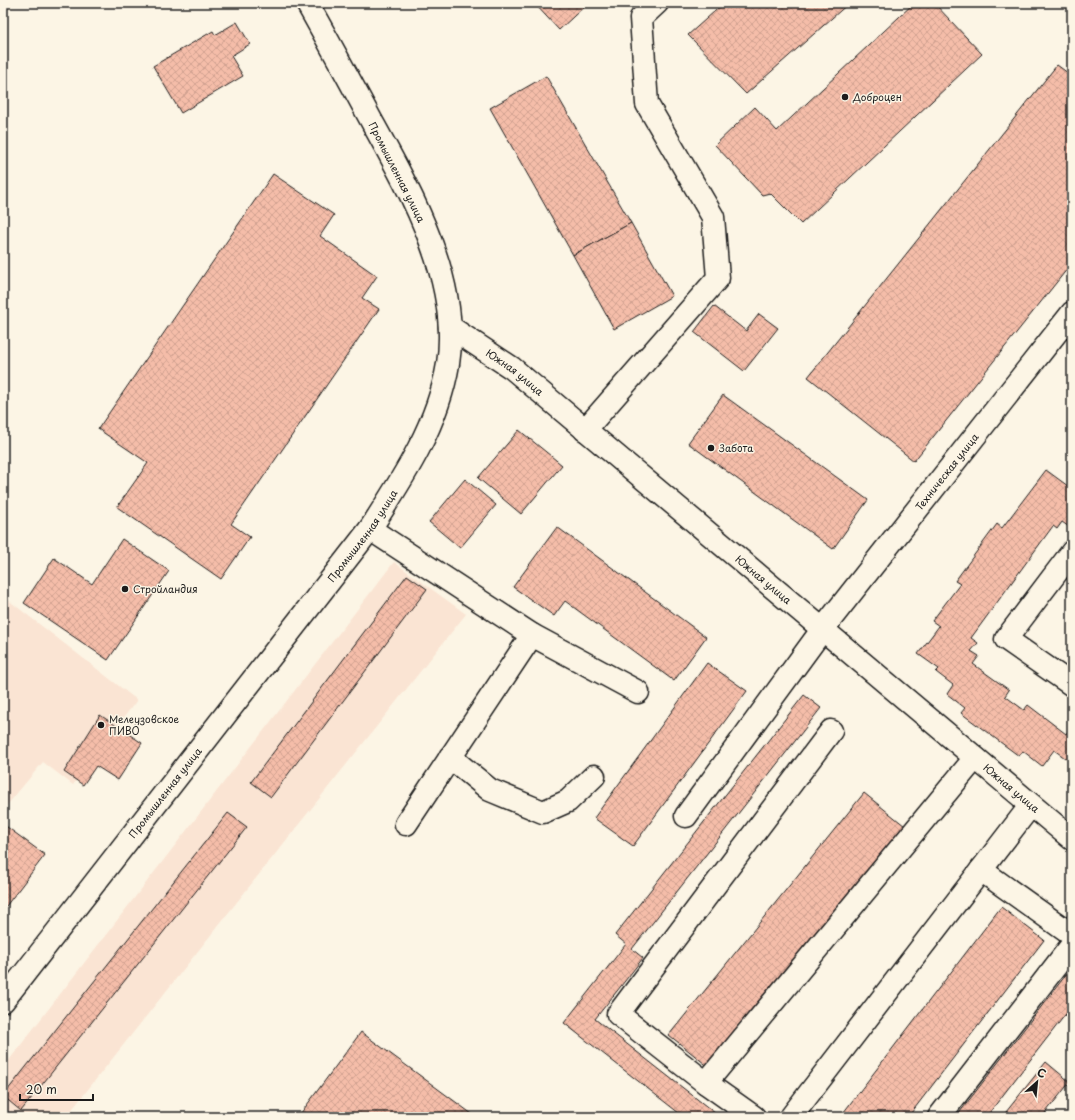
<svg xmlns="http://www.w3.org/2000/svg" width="1075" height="1120" font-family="'Playpen Sans',sans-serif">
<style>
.built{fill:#fae4d3}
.building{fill:url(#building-cross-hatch);stroke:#1c1c1c}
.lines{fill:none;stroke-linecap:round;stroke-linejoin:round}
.minor-casing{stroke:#1c1c1c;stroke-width:25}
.major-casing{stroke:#1c1c1c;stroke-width:25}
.minor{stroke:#fcf5e5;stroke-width:22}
.major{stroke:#fcf5e5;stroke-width:22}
.poi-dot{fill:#1c1c1c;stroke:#fcf5e5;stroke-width:1.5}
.labels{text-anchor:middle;stroke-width:3;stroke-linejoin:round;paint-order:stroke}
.poi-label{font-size:10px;fill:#1c1c1c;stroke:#fcf5e5;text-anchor:start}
.street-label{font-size:10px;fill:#1c1c1c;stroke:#fcf5e5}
</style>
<defs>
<pattern id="building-cross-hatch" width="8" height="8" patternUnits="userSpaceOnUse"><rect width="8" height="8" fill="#f5bda9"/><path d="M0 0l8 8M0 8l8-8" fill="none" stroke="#d1a291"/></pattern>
</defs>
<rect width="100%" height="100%" fill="#fcf5e5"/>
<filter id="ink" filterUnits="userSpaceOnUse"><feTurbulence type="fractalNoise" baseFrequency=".025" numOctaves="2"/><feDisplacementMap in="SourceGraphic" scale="8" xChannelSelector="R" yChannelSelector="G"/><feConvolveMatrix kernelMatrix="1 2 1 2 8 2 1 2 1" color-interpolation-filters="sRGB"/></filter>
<g filter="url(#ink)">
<g class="built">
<path d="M394 562 466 614 66 1117H3V1068Z"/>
<path d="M3 596 137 700 73 785 43 762 3 810Z"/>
</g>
<g class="building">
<path d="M534 3H588L559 30Z"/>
<path d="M724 3H849L746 94 688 35Z"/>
<path d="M914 3H934L982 54 801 224 770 193 762 195 715 145 755 107 777 131Z"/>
<path d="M237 22 250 44 231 56 243 76 181 113 153 66 213 31 215 35Z"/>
<path d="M1057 65 1072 76V263L914 461 808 377Z"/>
<path d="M546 76 631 223 573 255 490 108Z"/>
<path d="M273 174 334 215 320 236 377 276 362 298 379 309 231 524 250 537 221 579 117 507 148 463 98 429Z"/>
<path d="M631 223 672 296 614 329 573 255Z"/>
<path d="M714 306 746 331 759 314 778 328 744 371 694 332Z"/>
<path d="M723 395 868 500 833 549 688 443Z"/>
<path d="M519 430 562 465 521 514 478 478Z"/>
<path d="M1046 470 1072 489V529L1062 522 1057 529 1053 526 971 638 978 643 971 651 979 656 973 664 1009 690 1005 696 1024 710 1028 705 1066 734 1072 726V763L1054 750 1042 766 1023 751 1019 756 961 713 965 708 947 694 953 685 936 672 939 669 918 654 939 626 932 621 960 584 955 581 997 524 1002 528Z"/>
<path d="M465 479 496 505 460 548 429 522Z"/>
<path d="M557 527 706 637 674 681 565 601 554 616 513 587Z"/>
<path d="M122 539 169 571 108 660 24 603 54 558 92 584Z"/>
<path d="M407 575 427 589 271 797 251 782Z"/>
<path d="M707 663 747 691 633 846 594 818Z"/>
<path d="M804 695 821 708 632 949 643 958 595 1019 720 1117H684L564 1023 626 944 615 935Z"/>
<path d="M100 715 142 743 118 780 96 766 83 785 64 772Z"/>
<path d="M864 793 905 826 710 1068 669 1035Z"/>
<path d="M228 813 247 827 21 1111 3 1096Z"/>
<path d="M3 824 45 855 3 910Z"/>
<path d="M1001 907 1044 940 908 1117H840Z"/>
<path d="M1072 967V1006L986 1117H956Z"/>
<path d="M361 1032 476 1117H298Z"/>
<path d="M1046 1062 1070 1082 1042 1117H1002Z"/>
</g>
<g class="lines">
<defs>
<g id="minor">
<path id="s1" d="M450 327 512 368 1072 839"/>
<path d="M585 430 718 278 713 217 647 104 641 18 657 3"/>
<path d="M370 529 532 635 638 692"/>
<path d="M1072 552 1006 639 1072 685"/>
<path d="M831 731 618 1014 706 1083 975 758"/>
<path d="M450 757 490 790 543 812 568 801 594 776"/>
<path id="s2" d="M686 816 822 630 1072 313"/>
<path d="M406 824 532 635"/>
<path d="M981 870 1072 935"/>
<path d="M706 1083 754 1117"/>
<path d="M791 1117 1031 805"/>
<path d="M939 1117 1072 945"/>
</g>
<g id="major">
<path id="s3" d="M3 1001 370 529C403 478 438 425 448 364 461 280 410 191 371 120 350 81 329 42 307 3"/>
</g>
</defs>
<use href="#minor" class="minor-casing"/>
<use href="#major" class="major-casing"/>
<use href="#minor" class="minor"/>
<use href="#major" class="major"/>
</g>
</g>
<g class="poi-dot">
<circle cx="845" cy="97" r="4"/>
<circle cx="711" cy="448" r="4"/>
<circle cx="125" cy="589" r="4"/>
<circle cx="101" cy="725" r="4"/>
</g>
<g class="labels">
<g class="poi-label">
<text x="853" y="101">Доброцен</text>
<text x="719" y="452">Забота</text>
<text x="133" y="593">Стройландия</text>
<text x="109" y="723">Мелеузовское<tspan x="109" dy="12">ПИВО</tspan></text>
</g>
<g class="street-label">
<text transform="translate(397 172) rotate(63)" y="4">Промышленная улица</text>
<text dy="4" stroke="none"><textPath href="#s1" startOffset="79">Южная улица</textPath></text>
<text dy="4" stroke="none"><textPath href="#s2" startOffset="432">Техническая улица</textPath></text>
<text dy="4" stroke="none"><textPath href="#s3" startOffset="588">Промышленная улица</textPath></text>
<text dy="4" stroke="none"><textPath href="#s1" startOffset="403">Южная улица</textPath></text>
<text dy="4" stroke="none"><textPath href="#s1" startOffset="727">Южная улица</textPath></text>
<text dy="4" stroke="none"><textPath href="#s3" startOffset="264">Промышленная улица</textPath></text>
</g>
</g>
<rect width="1075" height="1120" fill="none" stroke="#fcf5e5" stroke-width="16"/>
<rect x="8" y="8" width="1059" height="1104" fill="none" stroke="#1c1c1c" stroke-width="1.5" filter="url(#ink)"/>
<g transform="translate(1037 1082) rotate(27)" stroke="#fcf5e5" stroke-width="3" paint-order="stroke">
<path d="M0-3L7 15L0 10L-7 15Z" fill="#1c1c1c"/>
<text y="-6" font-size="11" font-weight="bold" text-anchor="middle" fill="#1c1c1c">С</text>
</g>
<path d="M20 1094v6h73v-6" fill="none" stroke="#1c1c1c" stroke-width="2"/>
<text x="26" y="1094" font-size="12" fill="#1c1c1c" stroke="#fcf5e5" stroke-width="3" paint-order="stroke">20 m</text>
</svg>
